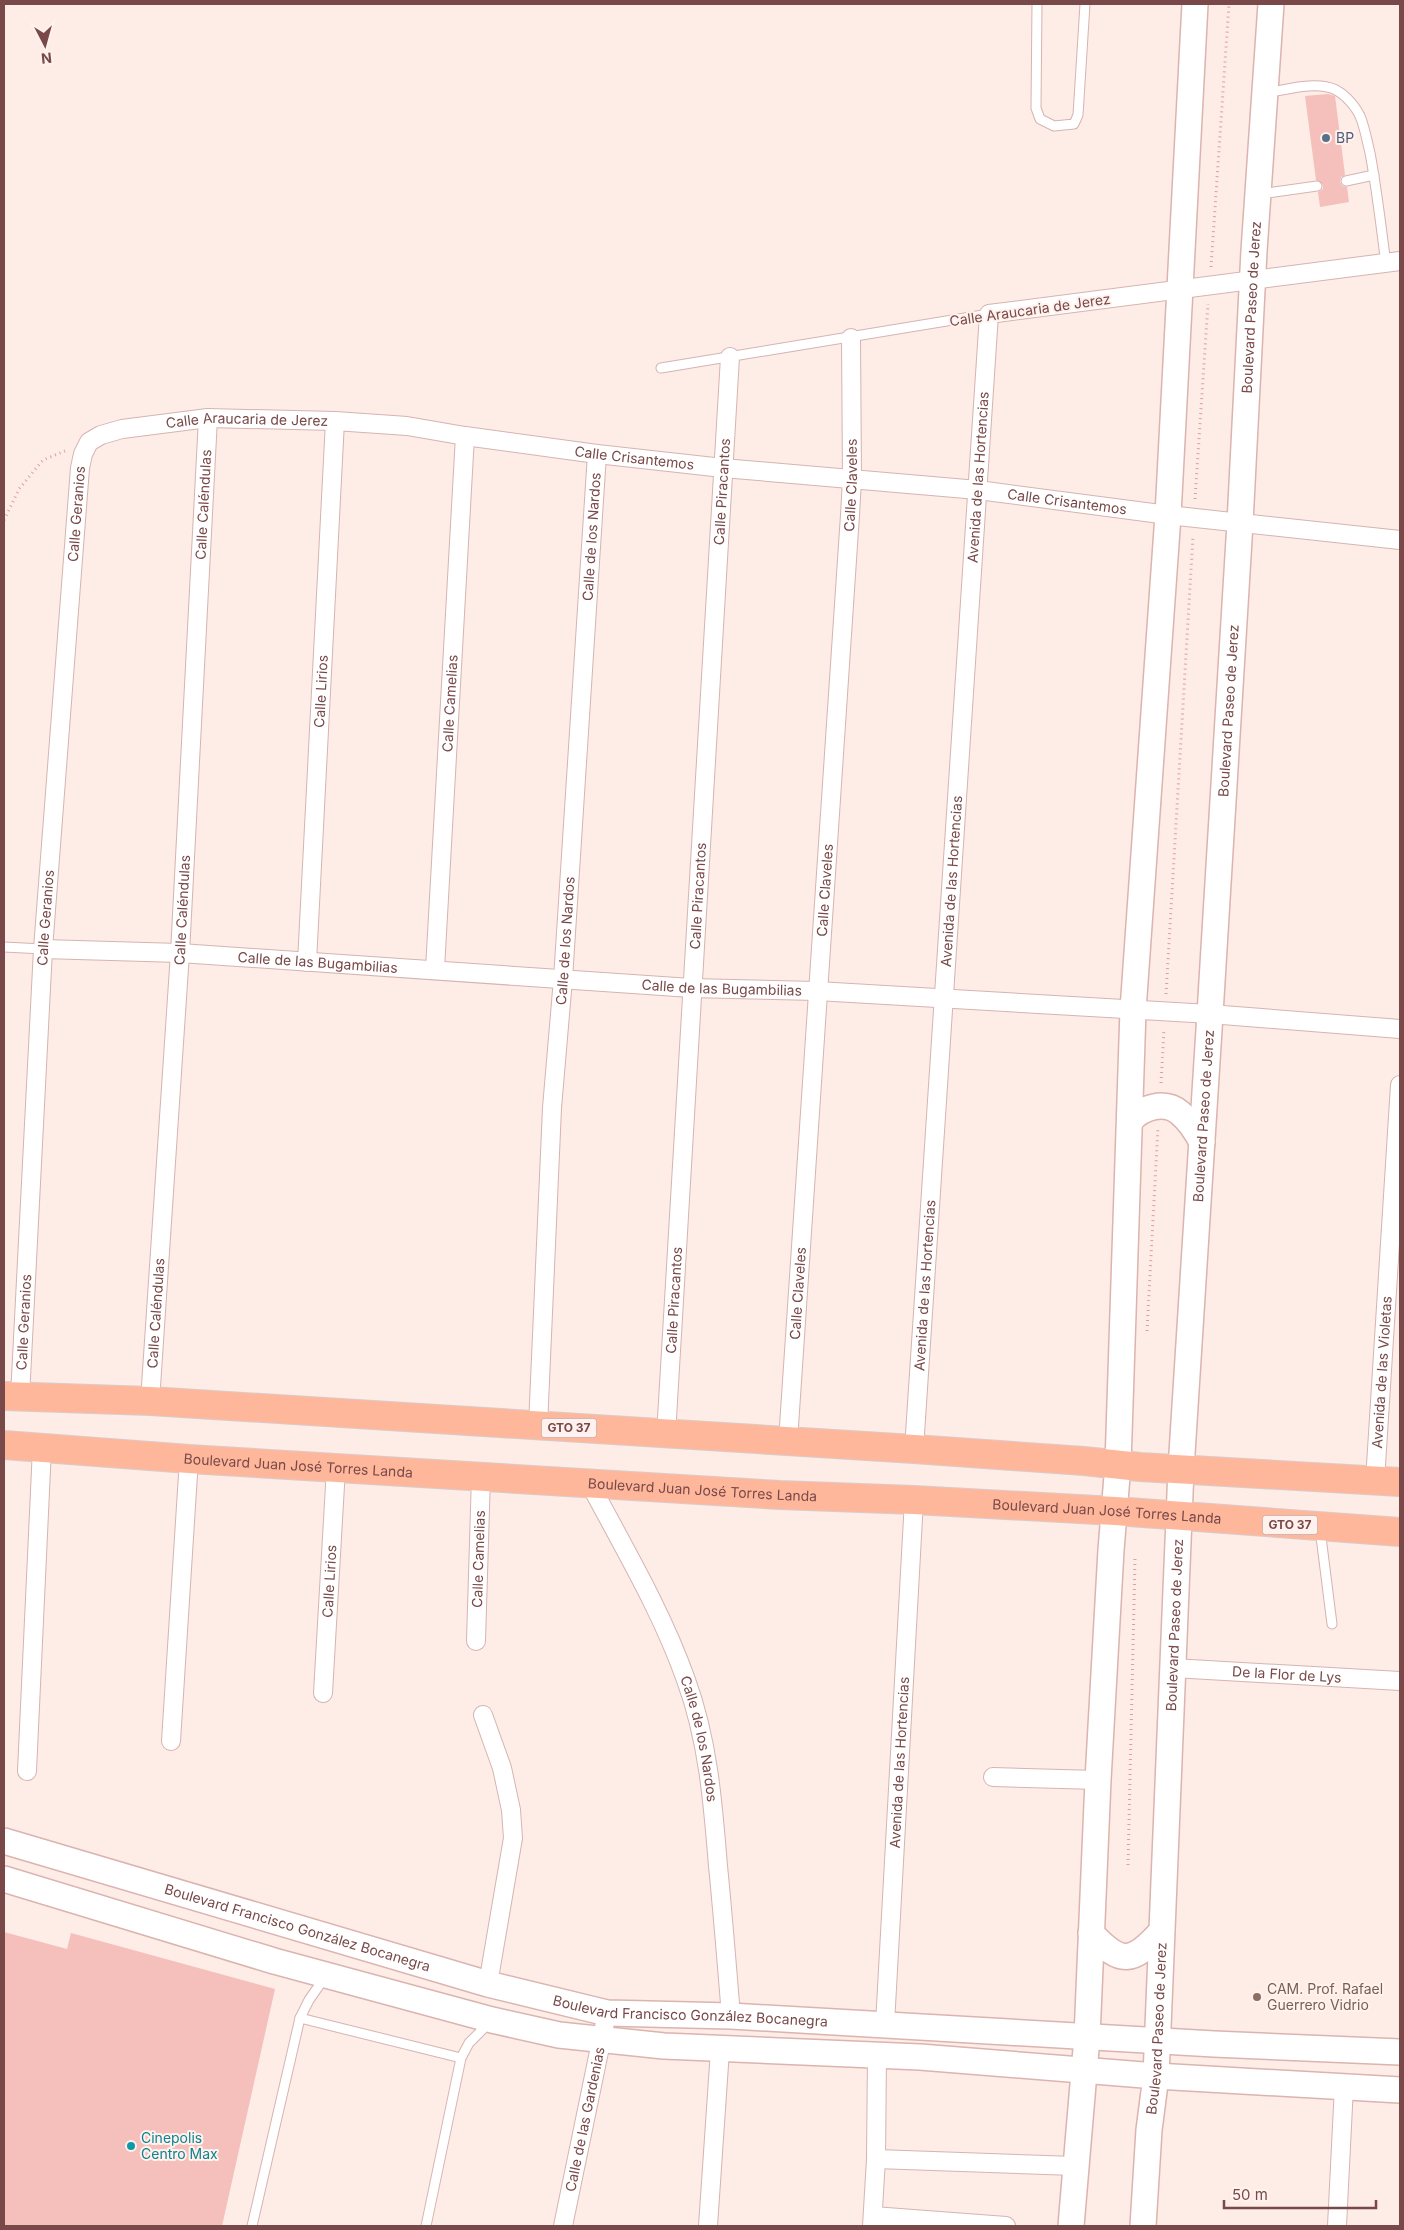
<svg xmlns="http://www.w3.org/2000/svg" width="1404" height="2230" font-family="Inter,sans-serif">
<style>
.building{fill:#f5bfbc}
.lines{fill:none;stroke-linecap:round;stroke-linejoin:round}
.lane-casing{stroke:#d5b4b1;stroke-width:11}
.street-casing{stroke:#d5b4b1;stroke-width:20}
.secondary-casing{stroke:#dbb4af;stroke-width:28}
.primary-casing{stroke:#d9cccc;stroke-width:30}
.path{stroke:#daa19f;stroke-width:3;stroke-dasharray:1 4;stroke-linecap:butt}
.lane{stroke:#fff;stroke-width:9}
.street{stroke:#fff;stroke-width:18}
.secondary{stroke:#fff;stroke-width:25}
.primary{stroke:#ffb79c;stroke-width:28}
.service-dot{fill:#5c6f8a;stroke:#fff2ee;stroke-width:2}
.education-dot{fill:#8d6e63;stroke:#fff2ee;stroke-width:2}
.culture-dot{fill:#0f9aa8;stroke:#fff2ee;stroke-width:2}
.labels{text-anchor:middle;stroke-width:4;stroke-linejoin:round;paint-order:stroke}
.shield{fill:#fff2ee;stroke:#a17c7a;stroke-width:1}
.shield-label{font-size:12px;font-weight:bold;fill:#794949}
.service-label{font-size:14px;fill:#4e5e75;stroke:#fff2ee;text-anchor:start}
.street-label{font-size:14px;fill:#794949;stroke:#fff2ee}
.education-label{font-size:14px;fill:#785e54;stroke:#fff2ee;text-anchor:start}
.culture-label{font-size:14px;fill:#0d838f;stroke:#fff2ee;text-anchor:start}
</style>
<rect width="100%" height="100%" fill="#feece6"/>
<g class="building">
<path d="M1328 94 1335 96 1345 175 1341 177 1340 182 1342 186 1347 187 1349 202 1320 207 1318 192 1323 189V185L1316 180 1305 96Z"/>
<path d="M4 1932 67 1949 71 1933 275 1989 222 2226H4Z"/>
</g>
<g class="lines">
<defs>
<g id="lane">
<path d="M1037 4 1036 108 1040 119 1054 126 1074 124 1078 115 1085 4"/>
<path d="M1266 93C1284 90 1308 83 1327 87 1341 89 1354 104 1360 116 1365 128 1367 141 1370 153 1377 190 1381 227 1386 264"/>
<path d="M1346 181 1374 175"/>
<path d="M1260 194 1317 186"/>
<path d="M661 368 989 314"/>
<path d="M4 947 43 949"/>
<path d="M1320 1529 1332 1624"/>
<path d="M300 2018 461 2058"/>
<path d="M252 2226 300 2018 309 2000 325 1977"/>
<path d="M426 2226 461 2058 469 2043 489 2023"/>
</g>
<g id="street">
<path id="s1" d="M43 949 180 953 691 988 817 991 1210 1014 1400 1029"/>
<path id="s2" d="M307 962 335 421"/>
<path id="s3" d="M435 969 465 436"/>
<path id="s4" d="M20 1397 43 949 80 468 83 454 89 442 101 435 122 429 208 418 335 421 407 426 465 436 597 454 723 468 978 490 1168 515 1400 540"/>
<path id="s5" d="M150 1401 180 953 208 418"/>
<path id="s6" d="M538 1426 552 1108 563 979 597 454"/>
<path id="s7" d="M666 1435 730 357"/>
<path id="s8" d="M788 1441 850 515 852 479 851 338"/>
<path id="s9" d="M914 1449 989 314 1400 261"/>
<path id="s10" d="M1375 1481 1400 1085"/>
<path id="s11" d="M590 1484C624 1548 662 1612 686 1680 708 1740 713 1803 718 1866 723 1916 727 1966 731 2016"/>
<path id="s12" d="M476 1641 481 1476"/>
<path id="s13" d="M1173 1668 1400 1681"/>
<path id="s14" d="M323 1693 336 1468"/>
<path d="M483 1715 502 1768 511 1810 513 1838 488 1984"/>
<path d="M171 1741 189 1459"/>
<path d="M27 1771 42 1448"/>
<path d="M993 1777 1098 1780"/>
<path id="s15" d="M885 2024 914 1500"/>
<path d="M876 2159 1075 2166"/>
<path d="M873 2216 1006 2226"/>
<path id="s16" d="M563 2226 607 2013"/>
<path d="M708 2226 720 2050"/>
<path d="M872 2226 876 2159 877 2055"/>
<path d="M1337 2226 1344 2086"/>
</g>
<g id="secondary">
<path d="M1130 1121C1142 1107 1165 1100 1180 1113 1190 1121 1196 1131 1202 1142"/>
<path id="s17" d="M4 1841 488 1984 607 2013 731 2016 1214 2044 1400 2052"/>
<path d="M4 1879 274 1961 492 2020 559 2035 664 2046 920 2057 1156 2076 1400 2090"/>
<path d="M1091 1933C1121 1965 1132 1964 1161 1932"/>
<path d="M1071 2226 1087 2037 1098 1780 1111 1550 1118 1464 1133 1010 1168 515 1195 4"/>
<path id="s18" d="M1143 2226 1149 2130 1156 2076 1181 1469 1210 1014 1240 523 1254 251 1271 4"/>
</g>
<g id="primary">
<path d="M4 1396 150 1401 914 1449 1084 1461 1140 1467 1400 1482"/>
<path id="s19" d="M4 1445 189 1459 780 1495 914 1500 1115 1511 1400 1532"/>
</g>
</defs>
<use href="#lane" class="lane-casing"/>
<use href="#street" class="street-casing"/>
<use href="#secondary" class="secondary-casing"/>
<use href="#primary" class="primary-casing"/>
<g class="path">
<path d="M1211 267 1229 4"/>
<path d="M1195 499 1208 304"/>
<path d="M4 520 19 489 43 460 65 451"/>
<path d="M1166 994 1193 536"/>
<path d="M1161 1083 1164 1030"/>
<path d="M1147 1331 1158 1127"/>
<path d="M1128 1865 1135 1559"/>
</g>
<use href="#lane" class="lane"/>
<use href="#street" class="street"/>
<use href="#secondary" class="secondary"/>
<use href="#primary" class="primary"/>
</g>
<circle class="service-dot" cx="1326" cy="138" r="5"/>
<circle class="education-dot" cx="1257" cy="1997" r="5"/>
<circle class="culture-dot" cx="131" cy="2146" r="5"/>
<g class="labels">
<g class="shield">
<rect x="541.5" y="1418.5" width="55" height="19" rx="4"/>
<rect x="1262.5" y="1515.5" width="55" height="19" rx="4"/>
</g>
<g class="shield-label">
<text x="569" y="1432">GTO 37</text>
<text x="1290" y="1529">GTO 37</text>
</g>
<g class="service-label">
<text x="1336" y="143">BP</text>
</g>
<g class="street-label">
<text dy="5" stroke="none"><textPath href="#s18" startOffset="1922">Boulevard Paseo de Jerez</textPath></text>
<text transform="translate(1030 310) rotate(-8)" y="5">Calle Araucaria de Jerez</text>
<text dy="5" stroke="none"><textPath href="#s4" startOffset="1120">Calle Araucaria de Jerez</textPath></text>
<text dy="5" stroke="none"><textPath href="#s4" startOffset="1510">Calle Crisantemos</textPath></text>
<text dy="5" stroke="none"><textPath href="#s9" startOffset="974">Avenida de las Hortencias</textPath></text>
<text dy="5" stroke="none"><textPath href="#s8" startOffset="958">Calle Claveles</textPath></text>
<text dy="5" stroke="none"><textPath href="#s7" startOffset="945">Calle Piracantos</textPath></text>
<text dy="5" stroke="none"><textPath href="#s4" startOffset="1945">Calle Crisantemos</textPath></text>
<text dy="5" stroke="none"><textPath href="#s5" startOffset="898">Calle Caléndulas</textPath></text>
<text dy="5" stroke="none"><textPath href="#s4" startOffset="885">Calle Geranios</textPath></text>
<text dy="5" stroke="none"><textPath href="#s6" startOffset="891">Calle de los Nardos</textPath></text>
<text dy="5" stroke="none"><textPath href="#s2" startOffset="271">Calle Lirios</textPath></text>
<text dy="5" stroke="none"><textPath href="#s3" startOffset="266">Calle Camelias</textPath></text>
<text dy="5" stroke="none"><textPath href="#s18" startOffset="1518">Boulevard Paseo de Jerez</textPath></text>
<text dy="5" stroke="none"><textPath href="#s9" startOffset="569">Avenida de las Hortencias</textPath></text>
<text dy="5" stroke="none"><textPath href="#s8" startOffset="552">Calle Claveles</textPath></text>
<text dy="5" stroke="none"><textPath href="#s7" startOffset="540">Calle Piracantos</textPath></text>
<text dy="5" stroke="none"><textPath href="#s5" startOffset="492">Calle Caléndulas</textPath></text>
<text dy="5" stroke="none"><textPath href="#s4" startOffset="480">Calle Geranios</textPath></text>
<text dy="5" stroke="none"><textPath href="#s6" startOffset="486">Calle de los Nardos</textPath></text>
<text dy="5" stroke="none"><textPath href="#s1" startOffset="275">Calle de las Bugambilias</textPath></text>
<text dy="5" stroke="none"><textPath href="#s1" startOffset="680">Calle de las Bugambilias</textPath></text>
<text dy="5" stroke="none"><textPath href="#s18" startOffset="1112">Boulevard Paseo de Jerez</textPath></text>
<text dy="5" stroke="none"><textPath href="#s9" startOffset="164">Avenida de las Hortencias</textPath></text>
<text dy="5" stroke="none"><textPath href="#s8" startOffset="148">Calle Claveles</textPath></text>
<text dy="5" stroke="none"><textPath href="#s7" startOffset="135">Calle Piracantos</textPath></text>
<text dy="5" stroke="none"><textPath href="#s5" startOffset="88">Calle Caléndulas</textPath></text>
<text dy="5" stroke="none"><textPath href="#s4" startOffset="75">Calle Geranios</textPath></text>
<text dy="5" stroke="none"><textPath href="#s10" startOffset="109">Avenida de las Violetas</textPath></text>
<text dy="5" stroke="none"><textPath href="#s19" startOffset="295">Boulevard Juan José Torres Landa</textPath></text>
<text dy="5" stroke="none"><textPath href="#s19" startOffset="700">Boulevard Juan José Torres Landa</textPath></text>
<text dy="5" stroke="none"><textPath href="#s19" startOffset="1105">Boulevard Juan José Torres Landa</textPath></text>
<text dy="5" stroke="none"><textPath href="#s12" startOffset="82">Calle Camelias</textPath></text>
<text dy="5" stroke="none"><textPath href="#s14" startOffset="112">Calle Lirios</textPath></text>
<text dy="5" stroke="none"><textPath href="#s18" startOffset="602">Boulevard Paseo de Jerez</textPath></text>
<text dy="5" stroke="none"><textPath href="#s13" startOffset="114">De la Flor de Lys</textPath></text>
<text dy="5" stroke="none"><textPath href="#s11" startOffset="279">Calle de los Nardos</textPath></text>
<text dy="5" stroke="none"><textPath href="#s15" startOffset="262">Avenida de las Hortencias</textPath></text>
<text dy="5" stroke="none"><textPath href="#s17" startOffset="306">Boulevard Francisco González Bocanegra</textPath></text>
<text dy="5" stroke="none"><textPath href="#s17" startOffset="710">Boulevard Francisco González Bocanegra</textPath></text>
<text dy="5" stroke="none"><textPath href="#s18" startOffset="198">Boulevard Paseo de Jerez</textPath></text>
<text dy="5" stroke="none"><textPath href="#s16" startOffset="109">Calle de las Gardenias</textPath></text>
</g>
<g class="education-label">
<text x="1267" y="1994">CAM. Prof. Rafael<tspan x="1267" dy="16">Guerrero Vidrio</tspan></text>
</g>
<g class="culture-label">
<text x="141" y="2143">Cinepolis<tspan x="141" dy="16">Centro Max</tspan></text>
</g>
</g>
<rect width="1404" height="2230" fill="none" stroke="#794949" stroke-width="10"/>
<g transform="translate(45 45) rotate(174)" stroke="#fff2ee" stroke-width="4" paint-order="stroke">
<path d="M0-4L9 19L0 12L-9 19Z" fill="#794949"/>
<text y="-8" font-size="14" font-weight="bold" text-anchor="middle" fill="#794949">N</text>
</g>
<path d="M1224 2200v8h152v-8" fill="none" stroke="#794949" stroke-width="2.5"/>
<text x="1232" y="2200" font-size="15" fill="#794949" stroke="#fff2ee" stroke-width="4" paint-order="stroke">50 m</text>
</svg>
